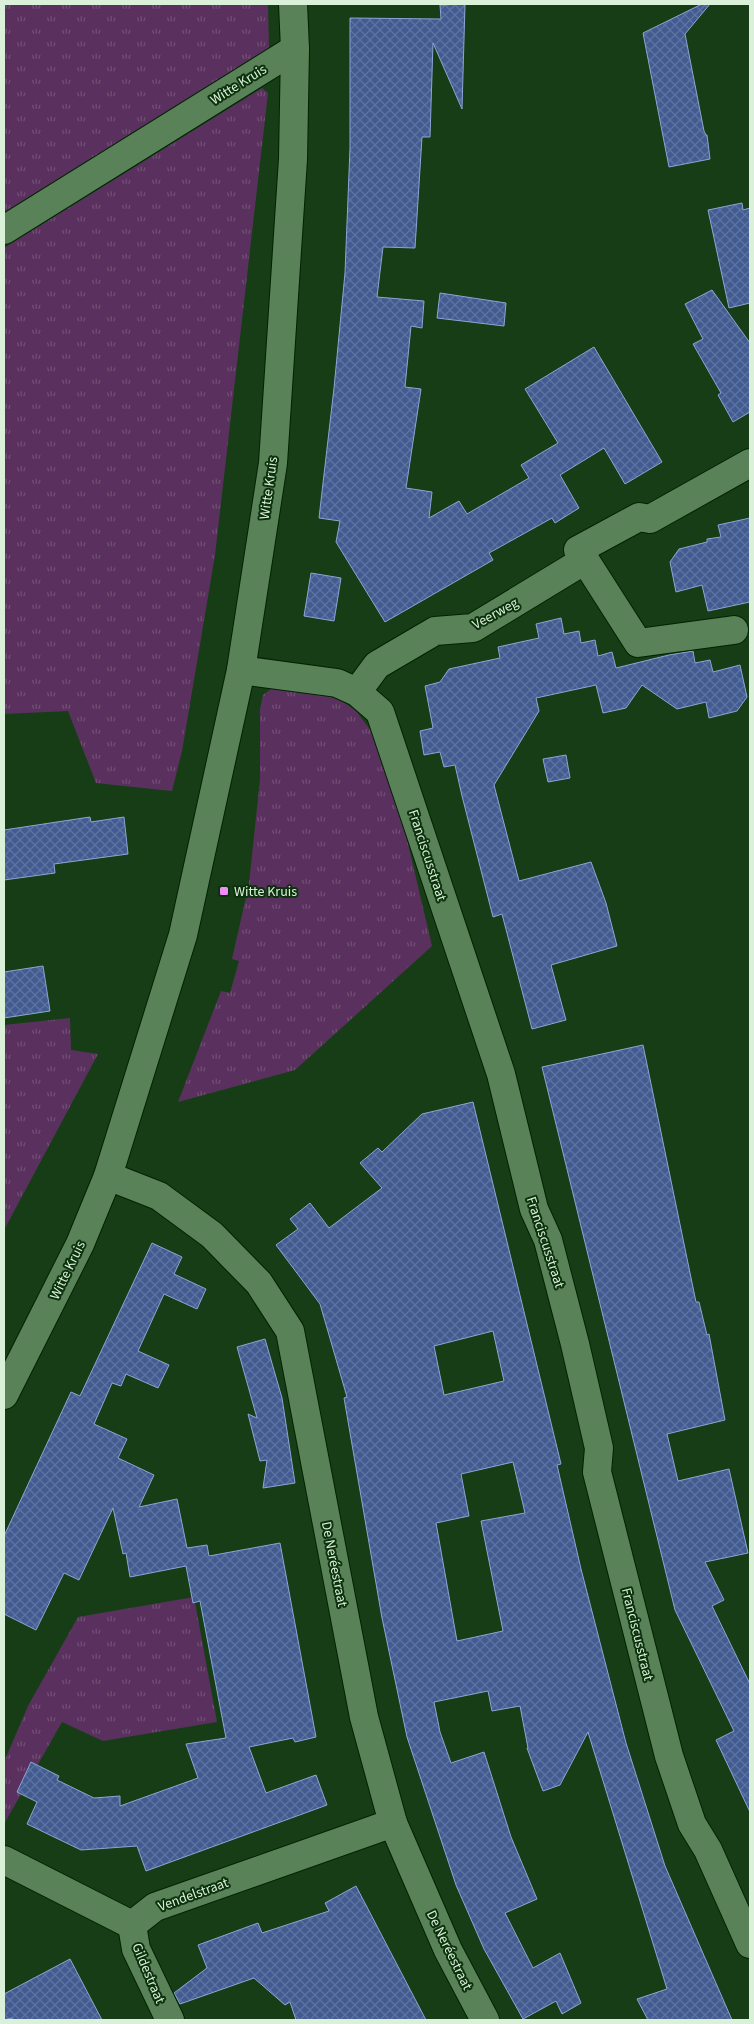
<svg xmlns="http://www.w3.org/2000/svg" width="754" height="2024" font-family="'Source Sans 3',sans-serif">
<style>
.grass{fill:url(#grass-tufts)}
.building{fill:url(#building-cross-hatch);stroke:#8ca5d6;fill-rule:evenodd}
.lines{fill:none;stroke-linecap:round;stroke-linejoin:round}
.minor-casing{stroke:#002300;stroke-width:30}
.secondary-casing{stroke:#002300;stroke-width:30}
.minor{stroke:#5a8258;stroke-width:28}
.secondary{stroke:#5a8258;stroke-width:28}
.poi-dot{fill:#ee8cf8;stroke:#0b320c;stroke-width:2}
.labels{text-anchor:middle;stroke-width:4;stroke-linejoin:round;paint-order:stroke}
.street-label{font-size:14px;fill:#daf0d8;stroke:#0b320c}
.poi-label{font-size:14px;fill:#daf0d8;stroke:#0b320c;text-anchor:start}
</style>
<defs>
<pattern id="grass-tufts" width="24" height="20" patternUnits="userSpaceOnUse" patternTransform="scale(1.25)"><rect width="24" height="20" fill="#5a315e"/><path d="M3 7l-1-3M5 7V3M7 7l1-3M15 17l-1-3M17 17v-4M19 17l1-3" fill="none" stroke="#714f74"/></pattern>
<pattern id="building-cross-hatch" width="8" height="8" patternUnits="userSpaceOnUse" patternTransform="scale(1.25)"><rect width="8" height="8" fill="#425c92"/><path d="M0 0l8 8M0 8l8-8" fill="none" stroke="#5d74a1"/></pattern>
</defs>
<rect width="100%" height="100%" fill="#163d16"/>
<g class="grass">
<path d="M4 4H268L269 48 262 54 4 216Z"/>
<path d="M262 88 268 93 215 555 182 751 172 791 96 783 68 711 4 714V248Z"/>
<path d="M271 689 317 691 334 695 356 711 372 732 401 814 432 946 295 1070 178 1102 221 991 230 993 239 961 232 959 249 884 260 779V709L263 695Z"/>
<path d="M70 1018 71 1050 98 1054 4 1230V1025Z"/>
<path d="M194 1597 217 1722 103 1741 62 1722 4 1824V1762L28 1706 78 1617Z"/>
</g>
<g class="building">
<path d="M465 4 462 109 433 43 430 137H422L415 248 383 247 377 297 424 301 422 328 411 326 405 387 421 389 406 488 432 492 429 518 459 501 467 514 529 478 521 465 558 443 525 389 594 347 662 462 625 484 604 448 560 475 579 508 555 523 552 518 489 553 493 560 385 622 336 542 340 521 319 518 334 388 345 273 350 148V18L441 19 440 5Z"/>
<path d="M702 4H710L685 34 704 131 706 135H707L710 159 669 167 643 33Z"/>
<path d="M742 203 743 210 750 208V303L729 308 708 210Z"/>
<path d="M712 290 750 343V412L733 422 718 395 721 393 693 344 703 339 685 304Z"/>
<path d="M440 293 506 303 504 326 437 318Z"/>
<path d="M750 518V602L708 611 702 585 676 592 670 562 679 549 707 542V539L721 537 718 525Z"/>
<path d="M311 573 341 578 334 621 304 616Z"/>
<path d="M561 618 564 634 579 631 581 643 595 640 598 656 612 652 616 668 669 655 693 651 695 663 710 660 713 672 740 665 747 697 737 711 709 718 706 702 677 709 642 685 626 708 603 713 596 685 536 698 539 711 494 785 519 881 591 862 606 903 617 946 551 965 566 1020 532 1029 502 914 493 917 462 796 455 765 444 767 440 752 424 755 420 731 433 728 425 686 440 682 449 669 500 658 498 647 539 638 536 624Z"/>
<path d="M566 755 570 778 548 782 543 759Z"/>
<path d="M90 817 91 822 124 817 128 854 54 864 55 873 4 880V830Z"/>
<path d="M43 966 50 1011 4 1018V972Z"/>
<path d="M643 1045 696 1302H699L707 1335 709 1334 725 1420 667 1434 678 1481 729 1469 748 1553 705 1562 724 1600 712 1606 750 1684V1812L716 1740 734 1731 675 1610 542 1067Z"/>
<path d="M473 1102 561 1464 557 1465 581 1569 626 1743 665 1866 732 2020H648L637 1999 667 1989 588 1732 560 1785 543 1791 527 1748H528L520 1706 492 1711 488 1691 434 1702 440 1732 451 1763 484 1752 511 1837 537 1899 505 1913 533 1968 560 1953 581 2003 562 2014 556 2001 523 2019 484 1949 456 1885 407 1737 382 1618 344 1398 347 1397 320 1304 276 1245 298 1229 290 1219 310 1203 329 1228 382 1188 360 1163 378 1148 382 1152 422 1114ZM493 1331 504 1381 444 1395 434 1346ZM513 1462 525 1513 481 1521 503 1631 457 1641 436 1523 469 1516 461 1474Z"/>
<path d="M152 1243 182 1257 174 1274 206 1289 197 1309 164 1294 138 1351 169 1365 158 1388 126 1374 121 1386 112 1383 94 1424 127 1439 118 1458 154 1475 139 1507 177 1499 187 1548 207 1545 209 1556 280 1543 316 1737 295 1742 293 1738 249 1747 266 1793 316 1775 327 1805 146 1871 137 1846 81 1850 27 1824 37 1802 17 1792 31 1762 59 1776 57 1780 94 1798 120 1796V1806L198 1778 186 1744 226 1738 200 1601 193 1603 186 1566 130 1577 126 1553 123 1554 113 1508 79 1580 64 1573 36 1630 4 1614V1536L71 1392 80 1396Z"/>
<path d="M265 1339 282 1398 295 1483 263 1488 267 1460 260 1461 248 1414 257 1418 237 1347Z"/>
<path d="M356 1886 426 2020H296L290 2002 285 2005 254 1978 180 2004 174 1993 207 1968 198 1945 258 1923 262 1933 329 1911 325 1903Z"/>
<path d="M70 1959 102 2020H13L12 2018 4 2020V1994Z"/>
</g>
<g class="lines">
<defs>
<g id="minor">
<path d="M4 230 295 49"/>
<path d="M585 560 578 550 639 517 650 519 750 463"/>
<path d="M241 670 337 683 357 692 380 712 501 1074 534 1209 548 1240 575 1344 599 1448 597 1472 669 1756 692 1824 708 1850 750 1944"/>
<path d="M357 692 377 665 435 631 473 628 585 560 638 643 734 630"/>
<path d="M108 1176 159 1196 212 1235 259 1283 290 1331 364 1717 393 1823 448 1950 485 2020"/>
<path d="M4 1860 132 1925 155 1907 393 1823"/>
<path d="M132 1925 136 1949 170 2020"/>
</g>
<path id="secondary" d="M4 1395 80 1244 108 1176 183 935 241 670 273 463 293 159 295 49 293 4"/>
</defs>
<use href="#minor" class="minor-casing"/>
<use href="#secondary" class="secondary-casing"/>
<use href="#minor" class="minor"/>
<use href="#secondary" class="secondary"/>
</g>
<rect class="poi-dot" x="219" y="886" width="10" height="10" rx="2.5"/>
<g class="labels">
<g class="street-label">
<text transform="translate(238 84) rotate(-32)" y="5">Witte Kruis</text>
<text transform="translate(268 488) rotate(-82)" y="5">Witte Kruis</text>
<text transform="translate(495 613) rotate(-29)" y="5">Veerweg</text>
<text transform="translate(428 855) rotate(72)" y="5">Franciscusstraat</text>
<text transform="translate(546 1242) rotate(72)" y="5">Franciscusstraat</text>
<text transform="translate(67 1270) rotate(-64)" y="5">Witte Kruis</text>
<text transform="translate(335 1564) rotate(79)" y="5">De Neréestraat</text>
<text transform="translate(638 1634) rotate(76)" y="5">Franciscusstraat</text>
<text transform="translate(193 1894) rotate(-20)" y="5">Vendelstraat</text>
<text transform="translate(450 1950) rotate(64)" y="5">De Neréestraat</text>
<text transform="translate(149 1973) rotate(67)" y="5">Gildestraat</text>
</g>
<g class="poi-label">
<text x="234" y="896">Witte Kruis</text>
</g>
</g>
<rect width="754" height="2024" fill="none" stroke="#daf0d8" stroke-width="10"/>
</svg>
